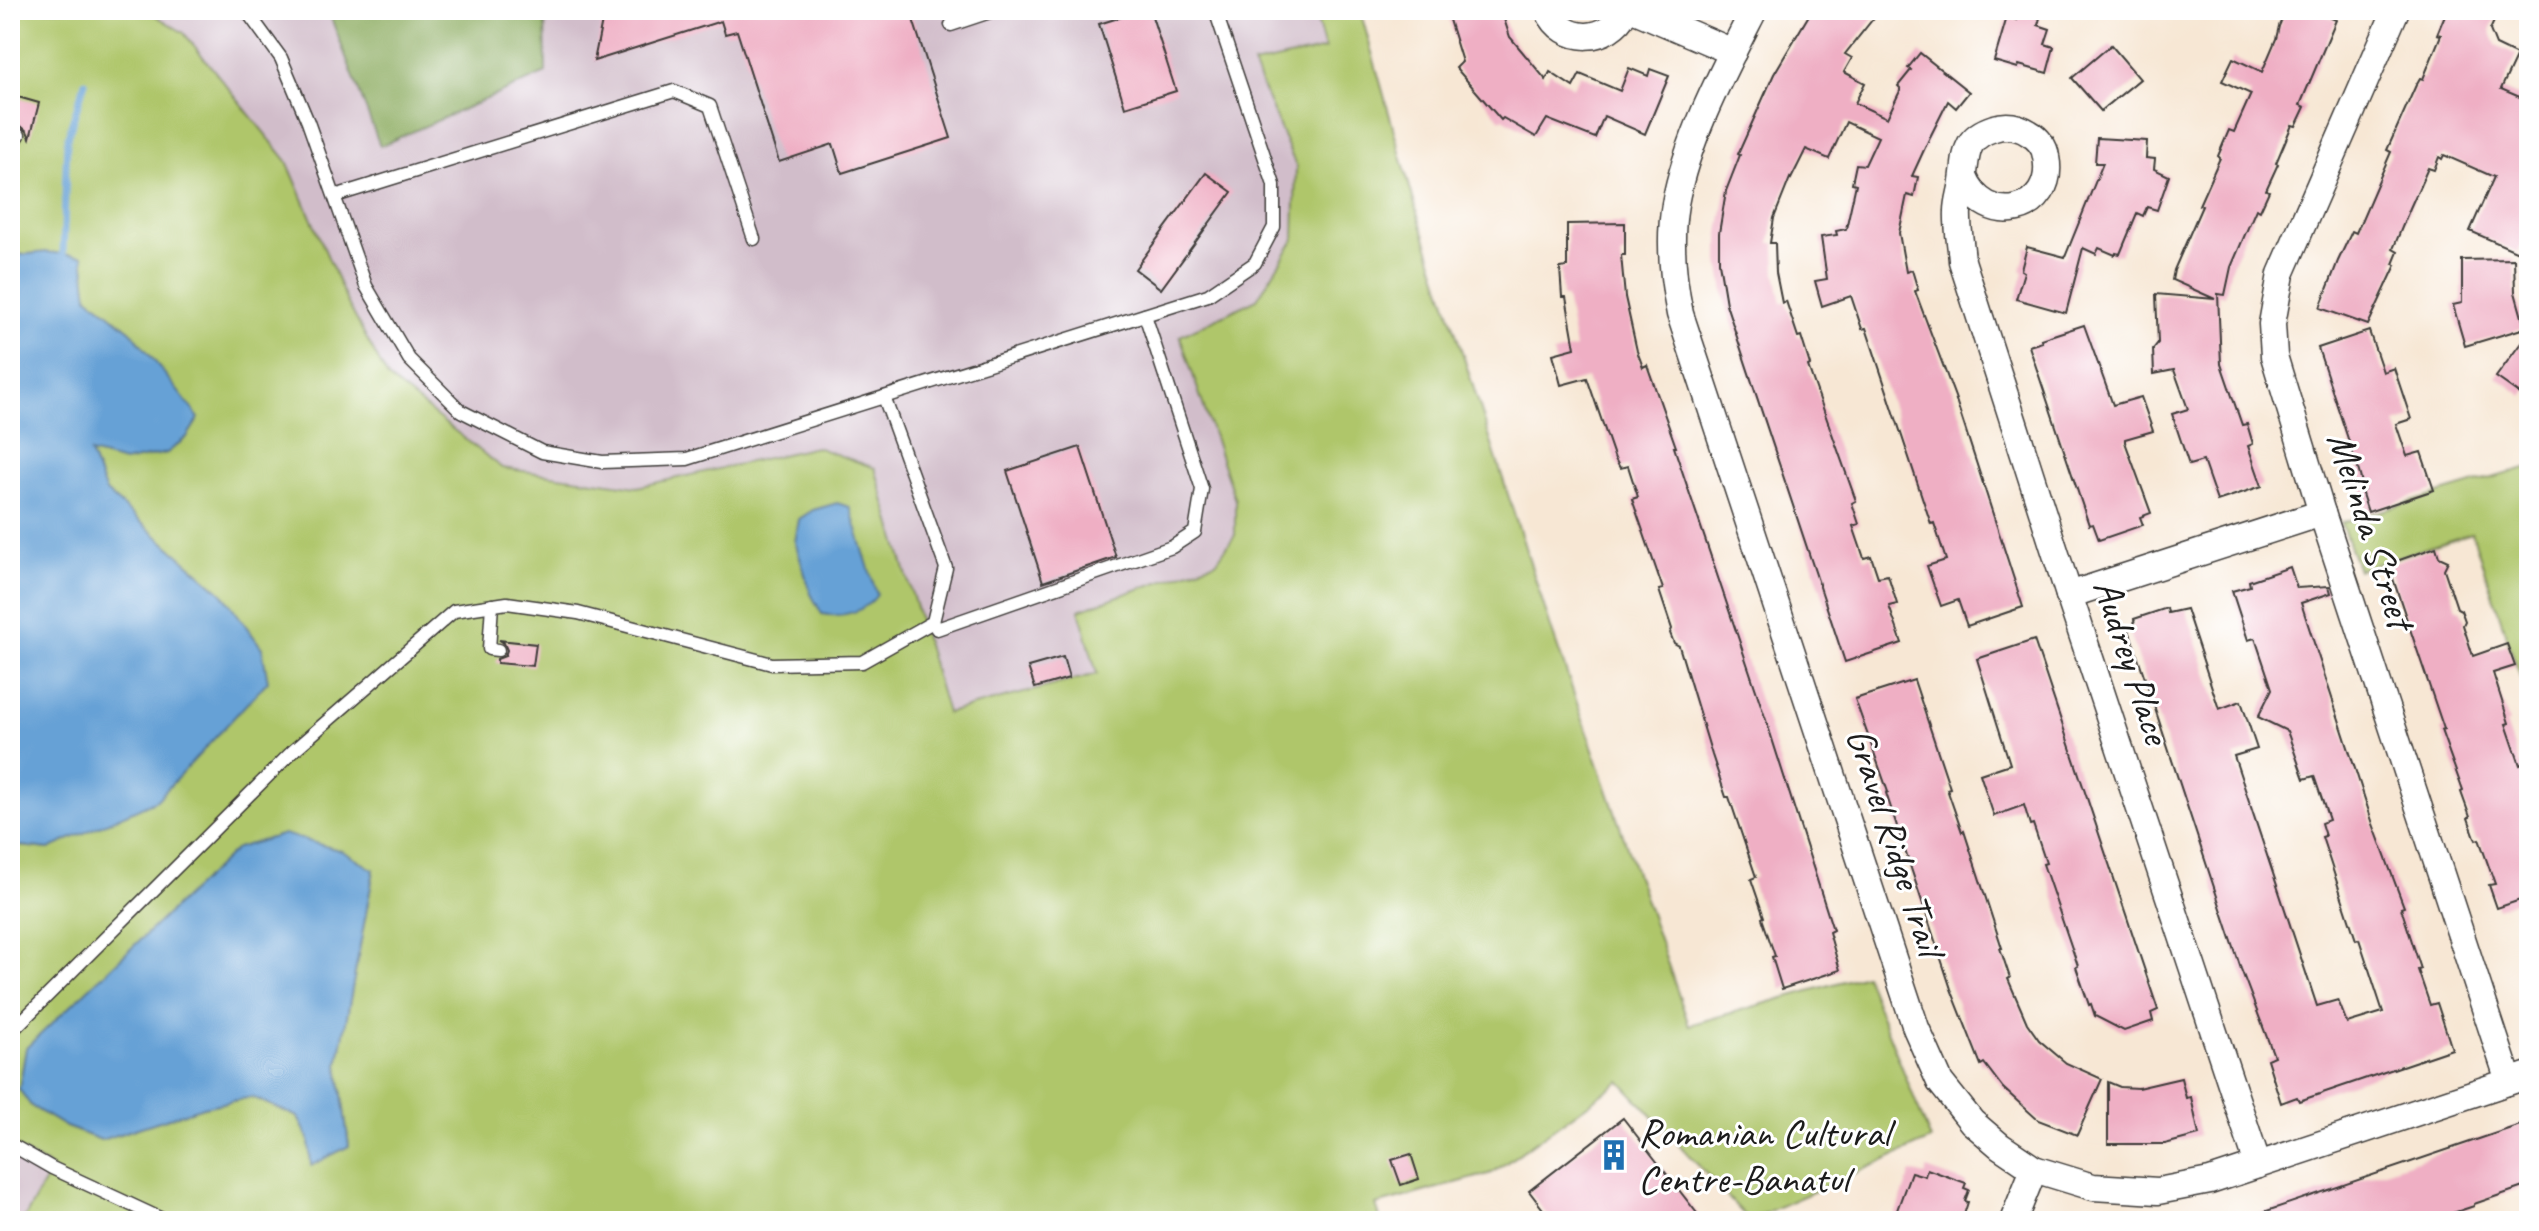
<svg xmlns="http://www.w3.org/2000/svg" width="2539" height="1231" font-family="Caveat,sans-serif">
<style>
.industrial{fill:#d1bdca}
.green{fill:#afc66b;stroke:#667144;stroke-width:2;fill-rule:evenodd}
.forest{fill:#8bab5f;stroke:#54643e;stroke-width:2}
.water{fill:#66a1d6;stroke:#415e79;stroke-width:2}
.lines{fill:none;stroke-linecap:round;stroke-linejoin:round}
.stream{stroke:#66a1d6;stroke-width:7}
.building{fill:#efafc4}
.lane-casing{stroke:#3d3a38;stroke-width:15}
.street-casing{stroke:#3d3a38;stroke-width:29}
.lane{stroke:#fff;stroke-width:12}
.street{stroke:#fff;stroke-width:26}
.labels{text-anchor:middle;stroke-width:6;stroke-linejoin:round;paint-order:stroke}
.street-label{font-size:40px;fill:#1c1c1c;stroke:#fff}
.poi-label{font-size:40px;fill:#1c1c1c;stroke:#fff;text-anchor:start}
</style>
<rect width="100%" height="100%" fill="#fff"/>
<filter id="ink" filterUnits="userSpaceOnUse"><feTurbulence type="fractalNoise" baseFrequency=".0125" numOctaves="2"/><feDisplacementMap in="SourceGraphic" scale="16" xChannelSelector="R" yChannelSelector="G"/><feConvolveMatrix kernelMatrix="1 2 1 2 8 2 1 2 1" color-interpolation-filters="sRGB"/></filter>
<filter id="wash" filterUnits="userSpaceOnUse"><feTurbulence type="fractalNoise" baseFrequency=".006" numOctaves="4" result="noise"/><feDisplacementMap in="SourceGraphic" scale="32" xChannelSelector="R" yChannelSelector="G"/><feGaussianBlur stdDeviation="1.8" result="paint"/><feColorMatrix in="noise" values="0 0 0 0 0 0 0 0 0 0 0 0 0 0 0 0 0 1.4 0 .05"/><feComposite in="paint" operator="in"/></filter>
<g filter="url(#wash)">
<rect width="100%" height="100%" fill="#f7e7d4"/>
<g class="industrial">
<path d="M146 10H328L381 146 546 73 545 10H1314L1325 49 1253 66 1296 166 1294 240 1257 299 1180 337 1235 500V534L1216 562 1079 610 1098 674 947 713 875 468 815 447 637 487 502 468 388 378 347 302Z"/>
<path d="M10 1144 52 1168 23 1221H10Z"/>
</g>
<g class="green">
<path d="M10 10H146L184 33 287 161 347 302 388 378 502 468 637 487 816 447 875 468 947 713 1097 674 1079 610 1216 562 1235 535V500L1180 336 1257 299 1294 240 1296 166 1253 65 1325 49 1314 10H1360L1416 209 1552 631 1689 1025 1865 975 1931 1140 1749 1220 1620 1081 1492 1173 1376 1205 1381 1221H23L52 1168 10 1144V845L49 849 222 593 106 492 89 451 131 331 88 297 47 252 10 256ZM374 870 338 1065 349 1146 311 1165 309 1139 298 1117 252 1097 203 1107 101 1140 66 1127 31 1106Z"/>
<path d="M2529 467V703L2472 533 2358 570 2341 523Z"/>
</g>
<path class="forest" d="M328 10H545L546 73 380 146Z"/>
<g class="water">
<path d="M47 252 83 256 88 297 131 331 199 418 187 437 167 453 124 462 90 453 106 492 222 593 262 648 268 681 157 800 49 849 10 845V256Z"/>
<path d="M837 503 850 507 877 595C865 612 842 618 822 614L811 594 795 542 799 519 813 510Z"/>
<path d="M284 834 342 851 374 870 338 1065 349 1146 311 1166 309 1139 298 1117 252 1097 203 1107 101 1140 66 1127 31 1106 19 1089 26 1048 237 848Z"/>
</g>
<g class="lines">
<path class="stream" d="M63 254 67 139 85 82"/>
</g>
<g id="blocks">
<g class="building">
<path d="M598 10H910L951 138 842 173 833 144 779 162 737 31 725 34 721 21 594 61 602 21Z"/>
<path d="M1144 10H1150L1176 91 1125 107 1099 24Z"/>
<path d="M1446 10H1501L1510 37 1546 80 1550 72 1573 87 1580 74 1620 91 1629 68 1648 76 1650 69 1669 76 1645 134 1604 116 1595 138 1547 119 1536 137 1503 118 1501 120 1456 68 1462 62Z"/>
<path d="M1812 10H1880L1845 54 1852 58 1844 72 1865 83 1855 103 1887 118 1901 89 1898 86 1911 70 1908 68 1920 53 1969 92 1956 108 1948 101 1929 139 1912 176 1918 177 1914 197 1907 195 1899 233 1906 272 1912 270 1918 290 1915 291 1955 397 2023 607 1967 626 1958 600 1941 606 1927 566 1946 560 1934 523 1931 524 1866 328 1862 329 1851 296 1822 306 1815 281 1827 279 1821 237 1837 235 1836 231 1846 229 1856 184 1852 183 1856 164 1865 165 1878 137 1846 122 1829 159 1806 149 1791 179 1790 178 1774 218 1770 243H1775L1776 273 1782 303 1786 301 1798 337 1801 336 1810 365 1808 366 1856 501 1852 503 1859 524 1853 526 1864 558 1871 556 1878 577 1888 575 1897 604 1889 606 1902 643 1845 662 1726 304 1719 262V233L1726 191 1740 155 1738 154 1774 74Z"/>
<path d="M2286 10H2313L2336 20 2300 105 2305 107 2296 126 2292 125 2276 163 2278 164 2266 190 2269 191 2260 211 2256 209 2231 267 2225 295 2218 294 2221 364 2242 425 2247 424 2253 444 2248 446 2262 486 2217 501 2203 461 2189 465 2172 414 2188 409 2174 370 2154 374 2153 349 2158 343 2156 294 2215 299 2172 280 2174 270 2202 206 2199 205 2220 158 2218 156 2229 130 2234 132 2251 94 2222 81 2233 58 2262 72 2276 39 2279 26Z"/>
<path d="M2447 10H2473L2495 19 2490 30 2496 45 2517 55 2501 89 2529 101V229L2518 252 2470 231 2494 177 2444 155 2442 159 2439 157 2434 170 2428 168 2410 208 2393 249 2398 252 2393 264 2396 265 2368 325 2320 308 2338 261 2352 231 2356 233 2391 152 2387 150 2416 85 2420 78 2423 79 2441 35 2437 34Z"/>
<path d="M2019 12 2040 18 2038 25 2050 29 2045 44 2054 47 2047 73 2019 65 2018 68 1994 61 2007 17 2017 20Z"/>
<path d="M2111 45 2140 79 2101 111 2072 78Z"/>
<path d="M18 97 39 103 30 138 27 131 21 126 15 127 10 132Z"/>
<path d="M2097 138 2147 141 2146 158 2155 159 2154 169 2169 176 2157 210 2147 207 2143 216 2137 213 2120 254 2116 253 2115 255 2099 248 2096 254 2083 248 2066 313 2016 299 2024 272 2021 270 2027 247 2065 257 2103 163H2095Z"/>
<path d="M1206 173 1232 192 1161 289 1135 269Z"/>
<path d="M1625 223V255H1621L1625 297 1637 351 1643 367 1647 365 1676 447H1674L1767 723 1833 930 1829 932 1840 970 1782 989 1772 957 1775 956 1762 918 1764 917 1751 879 1756 877 1729 797H1726L1712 755 1679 646 1674 643 1670 633 1672 629 1659 590 1663 589 1632 499 1638 497 1628 466 1620 468 1615 459 1587 378 1561 385 1553 354 1575 348 1566 297H1562L1560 268 1567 267V224Z"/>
<path d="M2514 259 2515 292 2525 328 2465 346 2453 305 2462 303V260Z"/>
<path d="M2084 325 2113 405 2141 397 2153 431 2125 439V442L2151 513 2140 517 2143 525 2099 540 2093 524 2089 525 2029 346 2042 342 2041 339Z"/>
<path d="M2369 331 2383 372 2394 368 2411 419 2396 424 2407 456 2421 452 2434 490 2368 512 2361 491 2364 490 2359 472 2318 348Z"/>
<path d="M2529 332V387L2523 396 2496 377Z"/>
<path d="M1080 447 1116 557 1043 582 1007 471Z"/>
<path d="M2436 547 2439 557 2448 561 2444 569 2457 608 2461 610 2465 621 2463 625 2473 656 2507 644 2515 666 2493 673 2509 723 2506 724 2520 765 2524 763 2529 777V897L2497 908 2489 885 2495 884 2479 839 2476 840 2468 818 2470 817 2461 792 2463 791 2441 730 2444 729 2388 564Z"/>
<path d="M2290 567 2297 588 2329 586 2331 593 2301 603 2373 824 2404 907 2401 908 2421 969 2418 970 2430 1005 2437 1003 2452 1049 2299 1101 2297 1097 2281 1103 2267 1059 2274 1056 2241 969 2128 627 2135 625 2134 619 2167 608 2168 613 2186 609 2219 709 2241 701 2257 749 2234 756 2317 1006 2338 1000 2347 1023 2383 1012 2359 939 2356 940 2322 837 2325 836 2321 823 2329 820 2314 776 2304 779 2287 731 2258 717 2272 689 2255 638 2248 640 2232 591 2250 586 2249 581Z"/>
<path d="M499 640 536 644 533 666 497 663V659L505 656 507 650 504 643Z"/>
<path d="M2034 640 2158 1010 2151 1013 2153 1021 2124 1031 2095 1016 2091 1004 2089 1005 2076 967 2078 966 2043 864 2046 863 2033 824 2030 825 2024 805 1994 816 1980 774 2010 764 1977 659Z"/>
<path d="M1063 657 1069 678 1035 688 1028 667Z"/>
<path d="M1914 680 1950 788 1947 789 1962 832 1964 831 2002 948H2000L2010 978 2008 979 2027 1023 2039 1040 2066 1063 2102 1079 2077 1135 2038 1120 2003 1088 1984 1063 1981 1065 1951 989 1886 793 1888 792 1855 699Z"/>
<path d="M2181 1078 2186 1098 2191 1097 2199 1135 2165 1144H2108V1082L2120 1087 2138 1088Z"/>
<path d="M1623 1118 1703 1221H1552L1529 1191Z"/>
<path d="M2529 1122V1185L2474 1204V1206L2429 1221H2247L2246 1218Z"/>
<path d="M1411 1154 1419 1179 1401 1185 1392 1160Z"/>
<path d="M1927 1169 1966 1183 1964 1188 1969 1190 1965 1201 1968 1202 1962 1221H1893L1911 1172 1925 1176Z"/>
</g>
</g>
</g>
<g filter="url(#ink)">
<use href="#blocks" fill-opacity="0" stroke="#3d3a38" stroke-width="2"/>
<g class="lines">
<defs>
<g id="lane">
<path d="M246 10 281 58 308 122 366 286 409 359 461 411 542 452 602 462 687 459 1208 295 1255 263 1274 227V185L1215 10"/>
<path d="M951 25 996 10"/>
<path d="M10 147 19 135"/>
<path d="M335 196 674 91 710 106 754 239"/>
<path d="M492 605 489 649 498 650"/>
<path d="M933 622 937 629 1172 547 1195 532 1202 489 1145 315"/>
<path d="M10 1033 293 751 454 611 507 603 578 613 772 664 862 662 933 622 946 568 884 397"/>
<path d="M10 1144 52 1168 166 1221"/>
</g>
<g id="street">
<path d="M1548 10C1564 46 1609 43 1626 10"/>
<path d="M1635 10 1733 52"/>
<path d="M1754 10C1724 69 1687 138 1675 204 1669 239 1673 280 1680 314L1916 1028 1940 1082 1972 1122 2000 1146 2034 1169 2093 1187 2158 1191 2210 1181 2529 1075"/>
<path d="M2396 10 2281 274 2272 324 2274 356 2322 513 2509 1081"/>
<path d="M1964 177C1985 231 2057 213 2046 157 2045 147 2038 138 2029 133 2018 126 2007 124 1994 128 1963 138 1967 155 1963 181 1962 191 1958 201 1958 211 1957 227 1961 245 1962 261L2069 595 2258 1165"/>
<path d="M2069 595 2322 513"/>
<path d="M2013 1221 2034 1169"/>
</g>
</defs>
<use href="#lane" class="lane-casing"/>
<use href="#street" class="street-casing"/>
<use href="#lane" class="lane"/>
<use href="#street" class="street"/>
</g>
</g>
<defs>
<symbol id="building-bare" viewBox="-9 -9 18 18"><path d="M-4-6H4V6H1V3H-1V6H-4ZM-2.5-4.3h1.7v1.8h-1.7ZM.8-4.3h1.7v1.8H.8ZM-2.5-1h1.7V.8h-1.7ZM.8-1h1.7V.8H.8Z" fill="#1f6fb2" stroke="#fff" stroke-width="2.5" paint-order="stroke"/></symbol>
</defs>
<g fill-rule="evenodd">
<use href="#building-bare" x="1592" y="1133" width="44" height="44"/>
</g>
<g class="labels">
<g class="street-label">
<text transform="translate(2372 530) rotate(72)" y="14">Melinda Street</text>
<text transform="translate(2133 661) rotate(72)" y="14">Audrey Place</text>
<text transform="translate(1896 841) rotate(72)" y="14">Gravel Ridge Trail</text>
</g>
<g class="poi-label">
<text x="1638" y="1146">Romanian Cultural<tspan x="1638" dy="46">Centre-Banatul</tspan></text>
</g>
</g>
<rect width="2539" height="1231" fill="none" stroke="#fff" stroke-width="40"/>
</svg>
